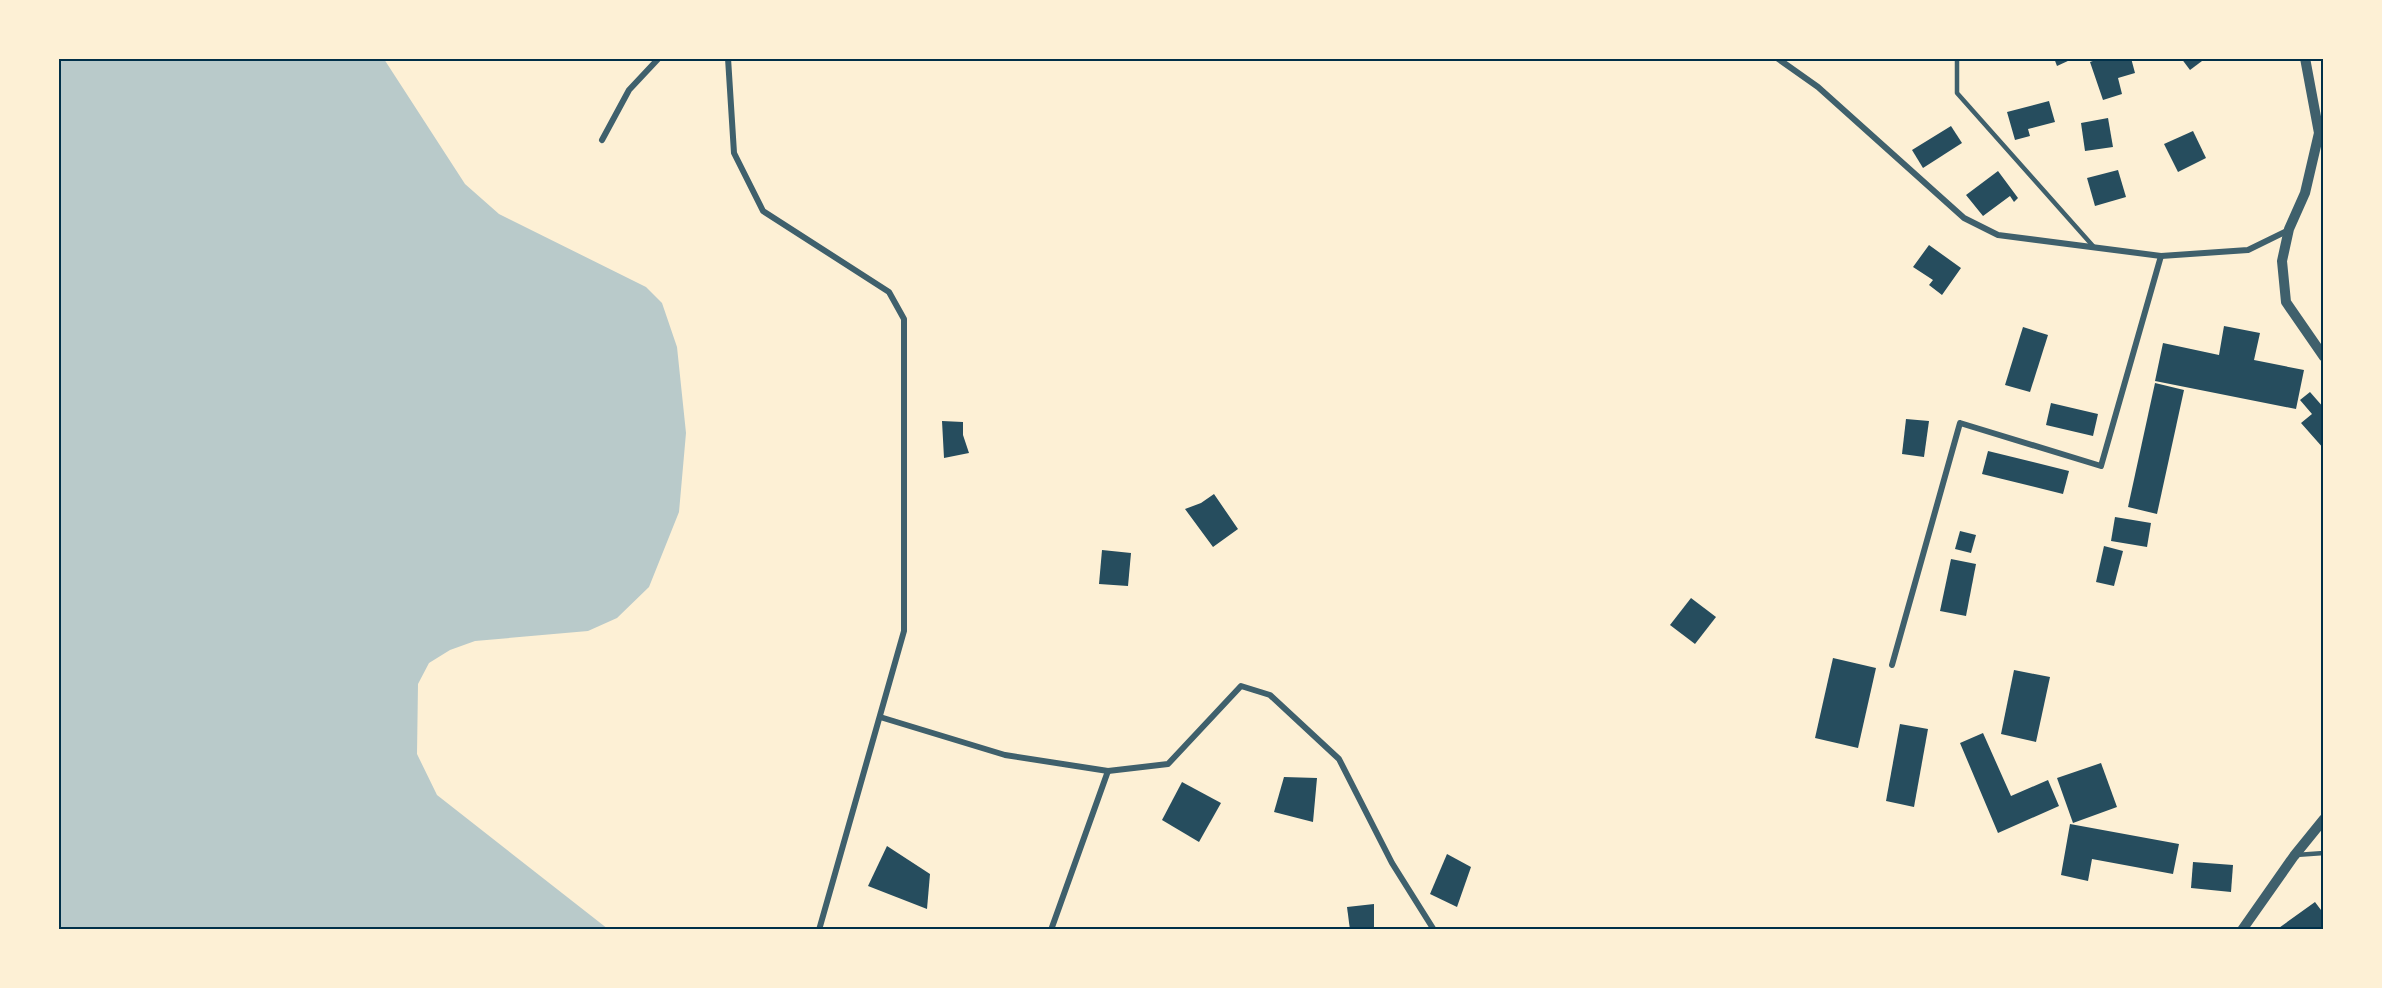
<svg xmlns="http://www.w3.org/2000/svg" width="2382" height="988" font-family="Mulish,sans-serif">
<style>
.green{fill:#b9caca}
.building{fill:#264d5e}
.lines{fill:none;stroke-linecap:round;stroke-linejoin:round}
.service{stroke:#3f606c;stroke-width:4.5}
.minor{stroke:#3f606c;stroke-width:6}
.tertiary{stroke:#3f606c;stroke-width:10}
.neatline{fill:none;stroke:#003049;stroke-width:2}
</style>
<rect width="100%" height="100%" fill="#fdf0d5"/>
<path class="green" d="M58 59H384L465 184 499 214 646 287 662 303 677 347 686 433 679 512 649 587 617 618 588 631 475 641 450 650 429 663 418 684 417 754 437 795 608 929H59Z"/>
<g class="building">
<path d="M2054 58H2069L2070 60 2057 66Z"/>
<path d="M2101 58H2131L2135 73 2118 78 2122 94 2103 100 2090 62Z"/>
<path d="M2181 58H2206L2190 70Z"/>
<path d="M2049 101 2055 122 2028 129 2030 136 2015 140 2007 112Z"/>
<path d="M2108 118 2113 147 2085 151 2081 123Z"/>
<path d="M1951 126 1962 143 1923 168 1912 150Z"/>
<path d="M2193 131 2206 158 2178 172 2164 144Z"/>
<path d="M2118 170 2126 197 2095 206 2087 178Z"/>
<path d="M1998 171 2018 198 2014 202 2010 196 1983 216 1966 195Z"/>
<path d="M1929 245 1961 268 1942 295 1929 285 1933 280 1913 267Z"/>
<path d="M2224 326 2260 333 2254 360 2304 370 2296 409 2155 381 2163 343 2219 355Z"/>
<path d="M2023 327 2048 335 2030 392 2005 385Z"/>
<path d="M2155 383 2184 390 2157 514 2128 507Z"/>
<path d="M2310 392 2324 408V449L2301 423 2312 414 2300 400Z"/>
<path d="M2051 403 2098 414 2093 436 2046 425Z"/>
<path d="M1906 419 1929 421 1924 457 1902 454Z"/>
<path d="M942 421 963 422V435L969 453 944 458Z"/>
<path d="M1988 451 2069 471 2063 494 1982 474Z"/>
<path d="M1214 494 1238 529 1213 547 1185 509 1201 503Z"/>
<path d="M2115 517 2151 523 2147 547 2111 541Z"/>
<path d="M1960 531 1976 535 1971 553 1955 549Z"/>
<path d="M2104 546 2123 551 2114 586 2096 582Z"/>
<path d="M1102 550 1131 553 1128 586 1099 584Z"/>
<path d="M1951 559 1976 564 1966 616 1940 611Z"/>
<path d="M1691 598 1716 617 1695 644 1670 625Z"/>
<path d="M1833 658 1876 668 1858 748 1815 738Z"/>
<path d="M2014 670 2050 677 2036 742 2001 734Z"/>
<path d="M1900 724 1928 729 1914 807 1886 801Z"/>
<path d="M1983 733 2011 796 2048 780 2059 806 1998 833 1960 743Z"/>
<path d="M2101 763 2117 807 2073 823 2057 778Z"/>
<path d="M1284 777 1317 778 1313 822 1274 812Z"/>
<path d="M1182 782 1221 803 1199 842 1162 820Z"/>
<path d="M2070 824 2179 844 2173 874 2092 859 2088 881 2061 875Z"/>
<path d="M887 846 930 874 927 909 868 886Z"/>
<path d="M1447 854 1471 867 1457 907 1430 894Z"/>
<path d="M2193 862 2233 865 2231 892 2191 888Z"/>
<path d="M2315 902 2324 914V930L2310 928 2276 930Z"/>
<path d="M1374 904V930H1350L1347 907Z"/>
</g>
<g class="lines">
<g class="service">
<path d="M1957 58V93L2093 246"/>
<path d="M2296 855 2324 853"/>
</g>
<g class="minor">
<path d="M728 58 734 153 763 211 889 292 904 319V631L819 930"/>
<path d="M1777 58 1818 87 1964 218 1998 235 2161 256 2248 250 2289 230"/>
<path d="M602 140 629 90 659 58"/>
<path d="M1892 665 1960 423 2101 466 2161 256"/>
<path d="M880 717 1005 755 1108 771 1168 764 1241 686 1270 695 1339 759 1392 863 1434 930"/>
<path d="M1051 930 1108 771"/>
</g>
<g class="tertiary">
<path d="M2305 58 2319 133 2305 193 2289 229 2282 261 2286 302 2324 357"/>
<path d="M2242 930 2294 856 2324 819"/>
</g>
</g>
<rect width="2382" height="988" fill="none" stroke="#fdf0d5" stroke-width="120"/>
<rect x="60" y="60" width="2262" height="868" class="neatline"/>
</svg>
